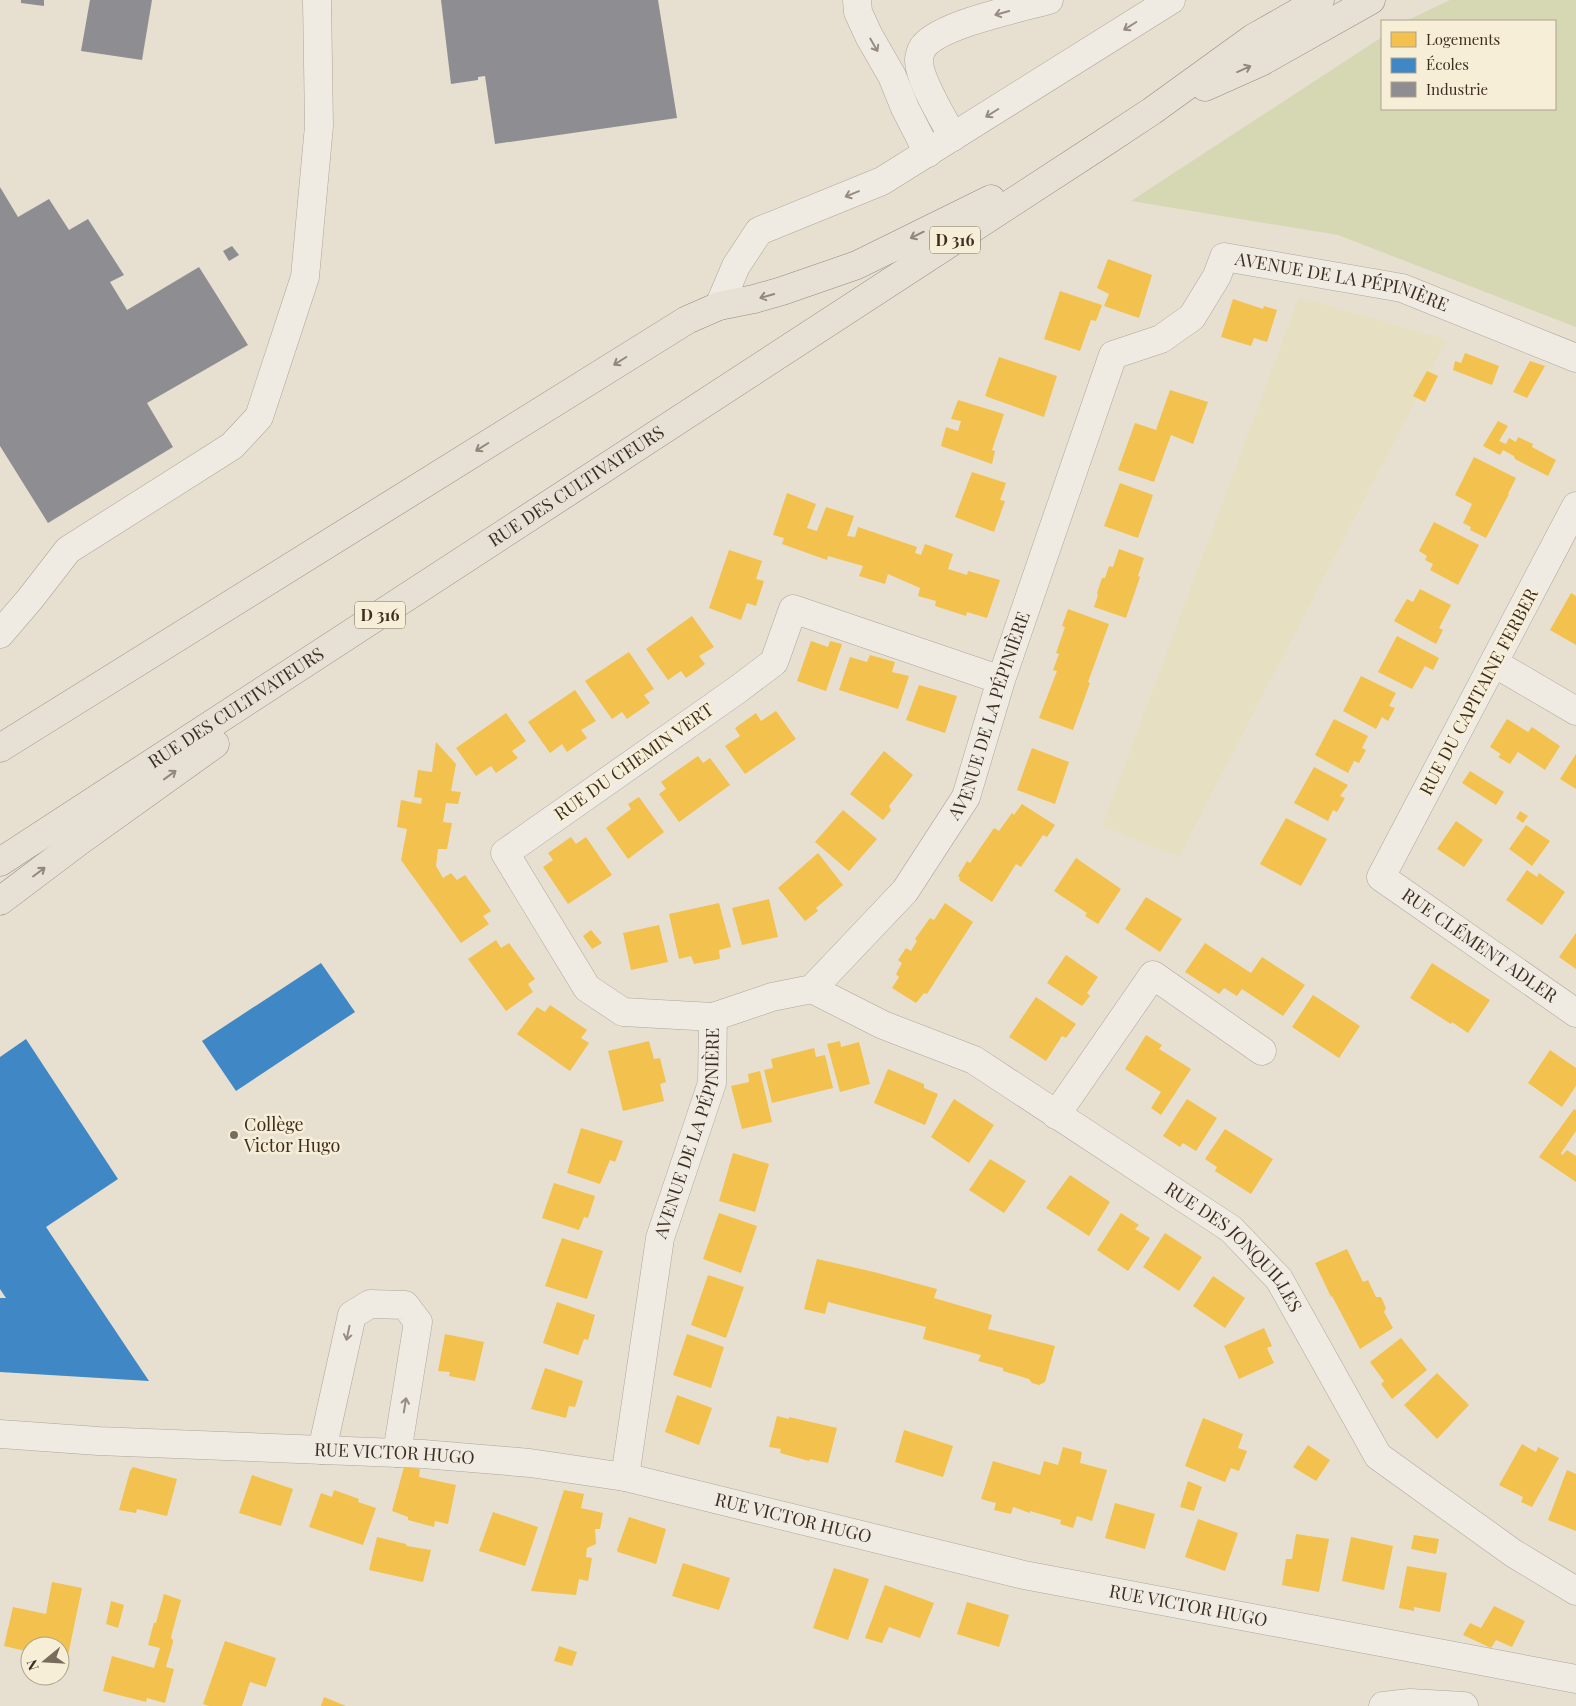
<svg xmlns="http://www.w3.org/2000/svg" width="1576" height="1706" font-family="'Playfair Display',serif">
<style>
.farmland{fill:#e6dfc2}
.green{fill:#d6d7b3}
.homes{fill:#f2c14e}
.schools{fill:#3f88c5}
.industry{fill:#8d8d92}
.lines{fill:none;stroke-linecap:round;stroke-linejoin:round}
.minor-casing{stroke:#ada599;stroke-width:29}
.major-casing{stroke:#928b80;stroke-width:29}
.minor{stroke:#efebe3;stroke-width:28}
.major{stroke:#e6e1d4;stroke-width:28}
.oneway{stroke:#968c82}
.oneway2{stroke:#92887a}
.poi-dot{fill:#786c5e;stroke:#f7eed8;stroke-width:2}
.labels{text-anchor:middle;stroke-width:5;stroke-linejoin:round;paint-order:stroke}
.shield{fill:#f7eed8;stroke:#756857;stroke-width:1}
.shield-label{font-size:16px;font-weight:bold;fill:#3d2e20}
.street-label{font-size:18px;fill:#3d2e20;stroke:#f7eed8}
.poi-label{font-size:18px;fill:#3d2e20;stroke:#f7eed8;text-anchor:start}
</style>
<rect width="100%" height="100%" fill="#e7e0d1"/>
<path class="farmland" d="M1299 297 1447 340 1179 857 1102 826Z"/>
<path class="green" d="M1450 0H1576V327L1338 235 1131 201 1382 37V109H1555V21H1406Z"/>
<g class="homes">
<path d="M1108 259 1152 275 1139 318 1104 306 1109 294 1097 288Z"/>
<path d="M1060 291 1102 305 1096 321 1091 320 1080 351 1044 339Z"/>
<path d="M1233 299 1263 309 1264 306 1277 310 1267 342 1254 338 1251 346 1221 337Z"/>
<path d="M1465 353 1499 366 1492 385 1453 370 1455 361 1461 363Z"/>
<path d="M999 357 1057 376 1044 417 985 396Z"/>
<path d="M1530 361 1545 366 1527 398 1513 392Z"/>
<path d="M1427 371 1438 376 1425 402 1413 396Z"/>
<path d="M1170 390 1208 402 1193 444 1171 435 1154 482 1118 470 1135 423 1156 430Z"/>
<path d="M958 400 1004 414 992 450 995 451 992 464 941 446 946 427 958 431 961 421 951 419Z"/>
<path d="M1498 421 1508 426 1499 441 1506 444 1509 438 1516 442 1518 437 1533 444 1532 447 1556 460 1548 476 1515 459 1514 456 1503 450 1500 455 1483 446Z"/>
<path d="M1474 457 1516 478 1508 494H1509L1486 538 1470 530 1471 527 1463 523 1472 504 1455 495Z"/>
<path d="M972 472 1006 483 1000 500 1005 501 994 532 955 517Z"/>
<path d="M1120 483 1153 495 1138 538 1104 526Z"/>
<path d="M787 493 816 504 807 528 817 531 826 507 854 516 847 536 855 537 858 527 917 547 915 553 921 555 925 544 953 554 948 569 967 575 968 571 1000 580 987 618 967 612 966 616 935 606 936 601 918 596 920 588 888 574 885 584 859 576 863 566 828 556 827 560 782 544 784 538 773 535Z"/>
<path d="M1434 522 1479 545 1458 585 1430 570 1433 564 1425 560 1427 556 1419 551Z"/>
<path d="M1119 549 1144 558 1138 576 1140 577 1126 618 1094 607 1098 595 1097 593 1102 578H1105L1109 566 1113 567Z"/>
<path d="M729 550 762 561 756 579 764 581 756 606 747 603 741 620 709 608Z"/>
<path d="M1420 589 1451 605 1439 628 1443 630 1436 644 1394 621 1407 599 1413 602Z"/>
<path d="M1571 593 1576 596V645L1550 630Z"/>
<path d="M1068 609 1109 624 1088 682 1090 683 1073 730 1039 718 1057 671 1053 670 1059 654 1056 653 1065 627 1062 626Z"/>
<path d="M692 616 714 647 699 656 705 664 696 671 686 678 681 671 668 680 646 649Z"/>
<path d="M1397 636 1439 658 1433 670 1425 666 1412 689 1378 672Z"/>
<path d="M811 641 828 647 830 641 842 644 826 691 797 681Z"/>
<path d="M629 652 654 689 644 695 650 703 627 719 622 712 612 719 585 681Z"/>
<path d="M870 655 895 662 892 672 909 676 898 709 839 690 850 657 867 662Z"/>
<path d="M1361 676 1396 693 1389 706 1395 708 1388 721 1382 717 1376 729 1343 711Z"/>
<path d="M919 685 957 696 945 733 906 720Z"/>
<path d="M575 690 596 721 581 730 587 738 567 752 562 744 550 753 528 722Z"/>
<path d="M776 711 796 739 745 774 725 746 740 736 735 728 756 713 761 721Z"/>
<path d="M506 713 526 741 512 751 518 758 496 773 491 766 476 776 456 748Z"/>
<path d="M1334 719 1368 736 1362 748 1366 750 1359 763 1354 761 1348 773 1315 755Z"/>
<path d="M1507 719 1528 732 1532 727 1560 746 1545 770 1518 752 1510 764 1498 757 1501 754 1490 747Z"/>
<path d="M436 742 456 764 451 791 461 792 458 804 446 803 443 822 452 823 447 849H438L436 866 443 878 451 873 457 880 465 875 491 911 483 916 489 924 461 943 401 860 407 829 397 827 401 800 421 804 422 798 414 797 418 770 432 772Z"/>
<path d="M1032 748 1069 762 1055 804 1017 790Z"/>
<path d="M884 751 913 775 889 806 891 810 883 820 850 794Z"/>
<path d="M1576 754V789L1560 779Z"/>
<path d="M698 756 703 763 710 758 730 785 679 822 659 794 666 789 661 782Z"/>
<path d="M1314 767 1348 785 1340 796 1345 798 1337 812 1333 810 1328 821 1294 803Z"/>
<path d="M1470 771 1504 792 1496 805 1462 783Z"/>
<path d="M639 797 664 832 628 859 606 828 631 809 628 804Z"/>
<path d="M1022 804 1055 825 1047 837 1043 835 1021 867 1016 864 992 902 959 880 960 878 958 876 967 861 970 863 994 828 999 831 1012 813 1014 815Z"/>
<path d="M843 810 877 839 849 871 815 842Z"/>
<path d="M1520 811 1528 816 1523 823 1516 818Z"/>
<path d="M1286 818 1327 839 1301 886 1260 864Z"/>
<path d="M1456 821 1483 840 1464 867 1437 849Z"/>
<path d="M1526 825 1550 841 1532 866 1509 849Z"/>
<path d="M571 837 576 844 586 837 612 875 568 904 543 867 553 860 548 853Z"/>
<path d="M818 853 843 885 816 908 818 911 805 921 778 888Z"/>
<path d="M1076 858 1121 889 1098 924 1085 916 1087 913 1054 891Z"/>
<path d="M1527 870 1537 877 1539 873 1565 892 1542 925 1506 900Z"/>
<path d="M1146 897 1182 919 1160 952 1125 929Z"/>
<path d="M769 899 778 937 742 945 732 908Z"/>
<path d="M719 903 731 947 719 950 720 959 694 964 691 956 679 959 669 914Z"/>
<path d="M945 903 973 922 927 994 924 993 916 1003 892 988 899 977 896 974 902 963 898 960 906 948 911 951 917 941 915 939 930 918 934 920Z"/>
<path d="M659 925 668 962 631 970 623 933Z"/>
<path d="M591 930 602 943 592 949 583 936Z"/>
<path d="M1576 933V969L1559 957Z"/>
<path d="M496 940 501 948 509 943 535 979 528 984 533 992 506 1011 468 959Z"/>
<path d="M1205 943 1251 973 1262 957 1305 985 1283 1016 1242 989 1237 996 1224 988 1219 994 1185 972Z"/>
<path d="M1066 955 1098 977 1087 993 1090 996 1082 1006 1047 983Z"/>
<path d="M1432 963 1490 1000 1468 1033 1452 1022 1451 1024 1410 998Z"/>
<path d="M1313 995 1360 1026 1339 1058 1292 1027Z"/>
<path d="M1036 997 1076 1024 1066 1038 1062 1036 1046 1061 1009 1037Z"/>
<path d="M550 1005 587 1030 581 1038 589 1043 570 1071 517 1034 537 1007 545 1012Z"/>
<path d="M1146 1035 1162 1045 1159 1049 1191 1069 1161 1115 1151 1108 1161 1092 1125 1069Z"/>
<path d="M649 1041 654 1059 660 1058 666 1082 660 1084 664 1101 623 1111 608 1051Z"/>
<path d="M840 1041 841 1047 859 1042 870 1084 840 1092 827 1044Z"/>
<path d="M814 1048 816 1057 825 1055 833 1088 772 1103 764 1070 773 1068 771 1059Z"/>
<path d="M1550 1050 1576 1068V1086L1562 1107 1528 1083Z"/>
<path d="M888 1069 924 1084V1088L938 1094 925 1125 874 1103Z"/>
<path d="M760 1071 772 1122 742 1129 731 1086 749 1082 748 1074Z"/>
<path d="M954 1099 994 1125 969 1163 931 1137Z"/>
<path d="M1187 1099 1217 1118 1196 1151 1183 1143 1180 1147 1163 1136Z"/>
<path d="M1574 1109 1576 1110V1131L1561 1153 1562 1155 1567 1150 1576 1156V1182L1539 1157Z"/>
<path d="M581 1128 623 1141 615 1162 610 1160 600 1184 567 1173Z"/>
<path d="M1225 1129 1273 1159 1251 1194 1215 1171 1217 1167 1205 1159Z"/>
<path d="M733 1153 769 1164 755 1212 719 1201Z"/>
<path d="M990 1159 1026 1181 1004 1213 969 1190Z"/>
<path d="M1070 1175 1110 1202 1089 1236 1046 1208Z"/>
<path d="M554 1183 595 1196 588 1218 584 1217 579 1230 542 1218Z"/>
<path d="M719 1213 757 1226 741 1273 703 1259Z"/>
<path d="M1121 1213 1139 1225 1135 1229 1150 1238 1128 1271 1097 1250Z"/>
<path d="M1165 1233 1202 1257 1179 1291 1143 1267Z"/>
<path d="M562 1238 603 1251 587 1299 545 1286Z"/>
<path d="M1347 1249 1363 1282 1368 1280 1376 1297H1381L1386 1308 1384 1312 1393 1328 1360 1349 1332 1296 1331 1297 1315 1263Z"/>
<path d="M817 1259 874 1272 937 1289 934 1298 992 1315 988 1329 1055 1346 1045 1382 1039 1385 1032 1383 1029 1379 1003 1371V1368L978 1361 981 1355 923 1339 926 1327 828 1302 825 1314 804 1309Z"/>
<path d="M708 1275 744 1287 726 1338 691 1325Z"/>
<path d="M1213 1276 1245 1298 1225 1328 1193 1306Z"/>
<path d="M557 1302 595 1315 588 1340 584 1339 578 1355 543 1343Z"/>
<path d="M1264 1328 1272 1346 1267 1348 1274 1363 1239 1379 1224 1346Z"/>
<path d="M445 1334 484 1342 475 1381 449 1376 450 1372 438 1371Z"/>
<path d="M687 1334 724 1347 711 1388 673 1375Z"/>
<path d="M1401 1338 1427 1370 1392 1399 1381 1384 1384 1381 1370 1362Z"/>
<path d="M545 1368 583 1381 575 1407 569 1406 566 1418 531 1409Z"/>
<path d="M1437 1373 1469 1405 1437 1439 1404 1405Z"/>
<path d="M677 1395 712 1408 699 1445 665 1432Z"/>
<path d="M777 1416 789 1419V1417L837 1428 828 1463 810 1459 809 1461 780 1453 781 1449 769 1447Z"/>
<path d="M1203 1418 1243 1434 1238 1448 1247 1451 1239 1471 1231 1468 1225 1482 1185 1466Z"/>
<path d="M904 1430 953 1446 943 1477 895 1462Z"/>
<path d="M1522 1444 1536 1452 1538 1447 1559 1458 1532 1507 1521 1502 1523 1497 1499 1485Z"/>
<path d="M1308 1445 1330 1460 1316 1481 1293 1467Z"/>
<path d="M1063 1447 1082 1452 1080 1463 1107 1470 1092 1521 1077 1516 1073 1528 1060 1524 1061 1520 1030 1511V1513L1013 1507 1011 1514 994 1510 996 1503 981 1499 993 1461 1040 1475 1044 1461 1058 1465Z"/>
<path d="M133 1467 177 1479 167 1516 137 1509 136 1513 119 1510 130 1471Z"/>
<path d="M404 1467 420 1469 419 1477 456 1485 448 1524 435 1521 434 1527 408 1520V1517L392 1511Z"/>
<path d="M1567 1470 1576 1474V1531L1548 1520Z"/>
<path d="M252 1475 293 1489 281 1526 239 1513Z"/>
<path d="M1188 1481 1202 1487 1194 1511 1180 1507Z"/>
<path d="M334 1490 359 1499 358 1502 376 1508 363 1545 309 1527 321 1493 332 1497Z"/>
<path d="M564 1490 584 1494 581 1508 603 1513 600 1529H595L596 1544 587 1548 586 1557 592 1558 588 1581 579 1579 576 1595 531 1591Z"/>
<path d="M1115 1503 1155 1514 1145 1549 1105 1538Z"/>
<path d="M493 1512 538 1527 525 1566 479 1551Z"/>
<path d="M629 1517 666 1529 656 1564 618 1552 617 1550Z"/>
<path d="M1198 1519 1238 1533 1225 1571 1185 1557Z"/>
<path d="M1296 1534 1329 1539 1319 1592 1282 1585 1286 1559H1292Z"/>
<path d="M1414 1535 1439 1539 1436 1554 1411 1549Z"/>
<path d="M377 1537 406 1544 407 1546 431 1550 423 1582 369 1570Z"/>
<path d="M1351 1537 1393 1546 1384 1590 1342 1581Z"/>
<path d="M683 1563 730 1578 719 1610 672 1596Z"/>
<path d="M1407 1566 1447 1573 1440 1612 1414 1607V1611L1399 1608Z"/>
<path d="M834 1568 869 1579 848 1640 813 1628Z"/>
<path d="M52 1582 82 1588 67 1660 60 1658V1646H30V1652L4 1646 13 1607 46 1614Z"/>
<path d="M885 1585 934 1603 920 1638 889 1627 882 1643 865 1638Z"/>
<path d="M164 1594 181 1600 172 1633 171 1638 173 1640V1642L166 1667 174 1669 165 1703 147 1698 146 1702 103 1691 112 1656 154 1668 160 1648 148 1645 153 1626 154 1623H156Z"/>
<path d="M111 1601 124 1605 118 1628 106 1624Z"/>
<path d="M967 1602 1009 1615 999 1647 957 1634Z"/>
<path d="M1494 1606 1525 1621 1512 1647 1496 1640 1491 1648 1463 1635 1470 1623 1481 1628Z"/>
<path d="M225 1641 276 1658 266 1687 250 1682 242 1706H209L203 1704Z"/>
<path d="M559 1646 577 1652 572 1666 554 1661Z"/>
<path d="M324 1697 346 1706H321Z"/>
</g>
<g class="schools">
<path d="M321 963 355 1012 236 1091 202 1041Z"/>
<path d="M26 1039 118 1179 46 1227 149 1381 0 1372V1298H6L0 1289V1057Z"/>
</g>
<g class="industry">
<path d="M21 0H44V6L21 3Z"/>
<path d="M90 0H152L142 60 81 51Z"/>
<path d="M441 0H658L677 118 495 144 485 76 478 77V80L451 84Z"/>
<path d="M0 187 18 217 49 199 69 230 88 219 124 275 110 282 127 310 199 267 248 345 147 403 173 447 48 523 0 446Z"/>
<path d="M232 246 239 255 229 261 223 251Z"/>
</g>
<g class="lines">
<defs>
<g id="minor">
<path d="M857 0 858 12 869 36 892 76 905 108 928 153"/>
<path d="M953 137C944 120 918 78 919 60 919 57 921 49 924 46 942 24 1020 8 1049 0"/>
<path d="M719 306 736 266 759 231 882 181 1171 0"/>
<path id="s1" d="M1576 506 1381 877 1576 1013"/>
<path d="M0 634 30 599 68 550 232 446 259 417 305 277 319 126 317 0"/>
<path d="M1494 663 1576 711"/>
<path id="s2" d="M1001 680 793 609 774 662 737 690 505 853 587 988 623 1012 713 1017 772 997 812 989 905 891 966 797 1001 680 1113 355 1161 339 1192 317 1217 276 1224 257 1402 288 1576 358"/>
<path id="s3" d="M812 989 883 1025 974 1060 1231 1229 1279 1279 1378 1456 1513 1553 1576 1591"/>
<path d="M1056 1115 1153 975 1262 1051"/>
<path id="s4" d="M0 1434 98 1441 423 1454 530 1463 625 1477 1024 1575 1576 1679"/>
<path d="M322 1450 352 1315 370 1304 405 1305 418 1322 397 1453"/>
<path id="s5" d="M625 1477 660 1238 712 1083 713 1017"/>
<path d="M1383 1706 1410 1703 1464 1706"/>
</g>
<g id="major">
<path d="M1205 87 1261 62 1371 0"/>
<path d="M0 748 687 320 719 306 754 299 782 291 857 265 991 199"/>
<path id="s6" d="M0 862 1102 144 1152 111 1253 38 1320 0"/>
<path d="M0 901 81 840 215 744"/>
</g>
</defs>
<use href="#minor" class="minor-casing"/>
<use href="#major" class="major-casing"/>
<use href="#minor" class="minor"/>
<use href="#major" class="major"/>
</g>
<defs><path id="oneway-shaft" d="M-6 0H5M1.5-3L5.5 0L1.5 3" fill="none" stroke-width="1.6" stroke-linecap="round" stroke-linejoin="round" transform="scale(1.25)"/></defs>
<g class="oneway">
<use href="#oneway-shaft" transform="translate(1002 13) rotate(164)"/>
<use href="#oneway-shaft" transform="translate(1130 26) rotate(148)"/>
<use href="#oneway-shaft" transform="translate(874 45) rotate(60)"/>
<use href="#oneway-shaft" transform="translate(992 113) rotate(148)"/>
<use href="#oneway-shaft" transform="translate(852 194) rotate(158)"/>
<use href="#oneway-shaft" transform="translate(348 1333) rotate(102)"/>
<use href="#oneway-shaft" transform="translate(405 1405) rotate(-81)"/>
</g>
<g class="oneway2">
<use href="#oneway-shaft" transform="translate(1244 69) rotate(-24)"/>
<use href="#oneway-shaft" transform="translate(917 235) rotate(154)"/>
<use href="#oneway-shaft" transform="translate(767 296) rotate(164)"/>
<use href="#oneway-shaft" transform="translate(620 361) rotate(148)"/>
<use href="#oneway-shaft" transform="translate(482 447) rotate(148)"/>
<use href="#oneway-shaft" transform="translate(170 775) rotate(-36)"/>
<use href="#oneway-shaft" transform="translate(39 872) rotate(-37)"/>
</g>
<circle class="poi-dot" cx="234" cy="1135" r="5"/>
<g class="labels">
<g class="shield">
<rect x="930" y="226.5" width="50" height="27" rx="4"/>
<rect x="355" y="601.5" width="50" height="27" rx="4"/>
</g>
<g class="shield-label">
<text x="955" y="246">D 316</text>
<text x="380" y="621">D 316</text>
</g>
<g class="street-label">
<text dy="6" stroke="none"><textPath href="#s2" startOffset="1991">AVENUE DE LA PÉPINIÈRE</textPath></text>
<text dy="6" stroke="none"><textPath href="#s6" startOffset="688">RUE DES CULTIVATEURS</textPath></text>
<text transform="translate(1479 692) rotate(-62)" y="6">RUE DU CAPITAINE FERBER</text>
<text dy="6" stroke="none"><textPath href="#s6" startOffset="282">RUE DES CULTIVATEURS</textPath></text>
<text dy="6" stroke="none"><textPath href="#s2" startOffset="1332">AVENUE DE LA PÉPINIÈRE</textPath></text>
<text transform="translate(634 762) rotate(-35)" y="6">RUE DU CHEMIN VERT</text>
<text dy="6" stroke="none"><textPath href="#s1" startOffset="539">RUE CLÉMENT ADLER</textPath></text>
<text dy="6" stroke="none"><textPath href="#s5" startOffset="351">AVENUE DE LA PÉPINIÈRE</textPath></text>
<text dy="6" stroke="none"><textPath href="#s3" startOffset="499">RUE DES JONQUILLES</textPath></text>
<text dy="6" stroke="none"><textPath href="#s4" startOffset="395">RUE VICTOR HUGO</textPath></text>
<text dy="6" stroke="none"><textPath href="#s4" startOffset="800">RUE VICTOR HUGO</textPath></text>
<text dy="6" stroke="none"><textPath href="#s4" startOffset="1205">RUE VICTOR HUGO</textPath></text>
</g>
<g class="poi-label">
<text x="244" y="1131">Collège<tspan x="244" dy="21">Victor Hugo</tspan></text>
</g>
</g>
<rect x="1381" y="20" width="175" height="90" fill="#f7eed8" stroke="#ada18e"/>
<rect x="1391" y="32" width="25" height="15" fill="#f2c14e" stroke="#ada18e"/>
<text x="1426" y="45" font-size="15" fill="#3d2e20">Logements</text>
<rect x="1391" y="58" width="25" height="15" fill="#3f88c5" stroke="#ada18e"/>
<text x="1426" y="70" font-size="15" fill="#3d2e20">Écoles</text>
<rect x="1391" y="82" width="25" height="15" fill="#8d8d92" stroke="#ada18e"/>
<text x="1426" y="95" font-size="15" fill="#3d2e20">Industrie</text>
<g transform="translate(45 1661) rotate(252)"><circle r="24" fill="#f7eed8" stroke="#ada18e"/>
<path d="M0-4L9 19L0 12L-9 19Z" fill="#786c5e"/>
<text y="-8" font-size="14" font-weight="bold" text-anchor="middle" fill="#3d2e20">N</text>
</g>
</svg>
